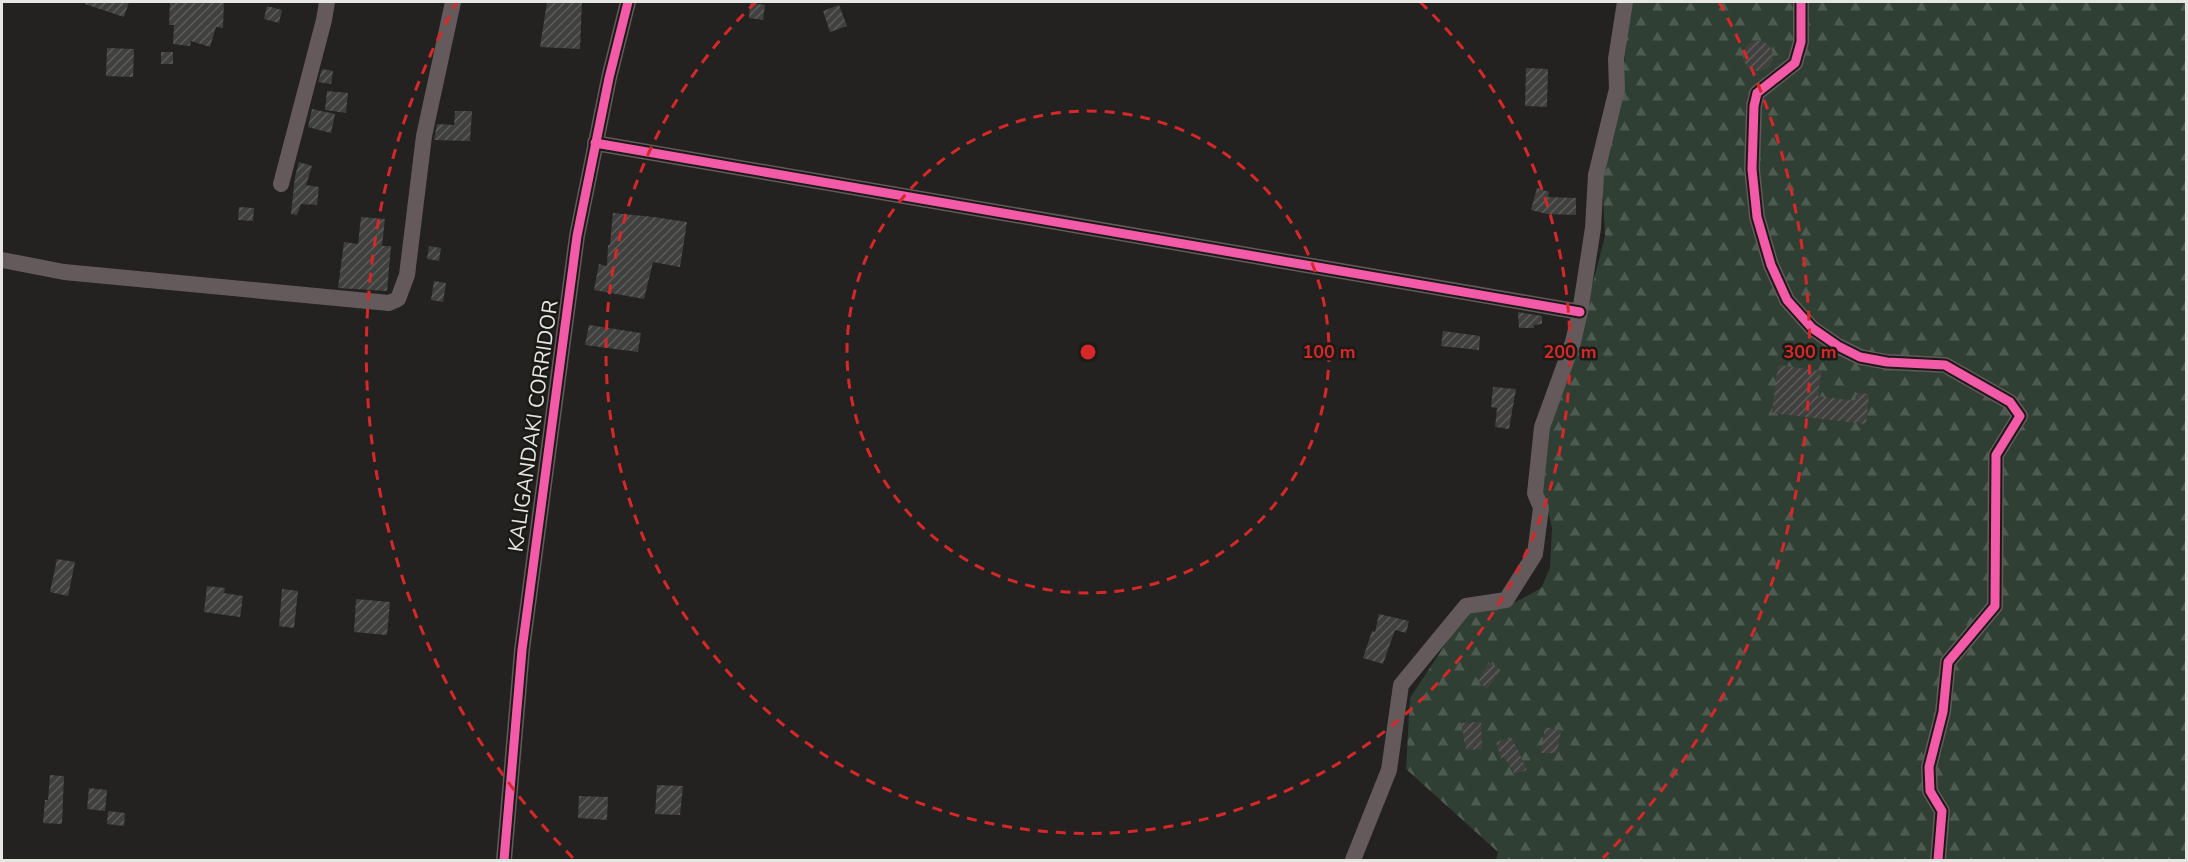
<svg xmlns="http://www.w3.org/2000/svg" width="2188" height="862" font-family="'Nunito Sans',sans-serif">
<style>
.forest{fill:url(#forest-firs)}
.building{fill:url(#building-hatch)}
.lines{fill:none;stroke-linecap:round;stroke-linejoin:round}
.street{stroke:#64595b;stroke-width:16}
.cycleway-casing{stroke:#1b1a16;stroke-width:13}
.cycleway{stroke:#f35aa7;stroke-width:9}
.ring{fill:none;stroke:#d62828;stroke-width:3;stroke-dasharray:10 8}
.labels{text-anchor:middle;stroke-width:5;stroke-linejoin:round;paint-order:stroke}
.street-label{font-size:21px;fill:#e6e6e3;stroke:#1b1a16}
.centre{fill:#d62828;stroke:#1b1a16;stroke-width:3}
.ring-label{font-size:18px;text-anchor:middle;font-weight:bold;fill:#d62828;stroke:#1b1a16;stroke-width:5;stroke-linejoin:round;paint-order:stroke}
</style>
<defs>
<pattern id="forest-firs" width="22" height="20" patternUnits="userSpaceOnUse" patternTransform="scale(1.5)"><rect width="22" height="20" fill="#303f33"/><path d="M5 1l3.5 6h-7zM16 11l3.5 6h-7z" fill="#4e5b50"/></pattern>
<pattern id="building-hatch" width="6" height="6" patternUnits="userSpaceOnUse" patternTransform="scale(1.5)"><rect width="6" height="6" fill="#40403e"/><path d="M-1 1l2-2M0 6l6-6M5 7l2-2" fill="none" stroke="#5c5c5a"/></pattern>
</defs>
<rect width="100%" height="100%" fill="#232220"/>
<path class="forest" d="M1631 2H2186V860H1496L1498 852 1406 769 1410 698 1466 613 1516 602 1541 588 1550 568 1552 528 1541 482 1549 427 1576 349 1605 236 1602 174 1624 65Z"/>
<g class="building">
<path d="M86 2H129L124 17 85 4Z"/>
<path d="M170 2H224L223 28 216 27 210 47 191 41 190 46 173 44 174 25H169Z"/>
<path d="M547 2H582L580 49 540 47Z"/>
<path d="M750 3 765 5 763 20 749 18Z"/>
<path d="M839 5 847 26 830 32 823 11Z"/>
<path d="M267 6 282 10 279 23 264 19Z"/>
<circle cx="1758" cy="56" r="15"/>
<path d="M107 48 134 49 133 77 106 76Z"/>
<rect x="161" y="52" width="12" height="12"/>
<path d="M1526 68 1548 69 1547 107 1525 106Z"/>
<path d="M322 69 333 71 331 84 318 82Z"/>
<path d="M327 91 348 93 346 113 325 110Z"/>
<path d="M312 109 335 114 331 133 308 127Z"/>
<path d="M455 111H472L470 141 434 140 437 124 454 125Z"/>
<path d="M299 162 312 166 306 185 319 187 317 205 301 204 297 215 291 214 295 177Z"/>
<path d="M1537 188 1549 192 1548 197 1576 198V215L1547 214 1531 210Z"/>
<path d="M239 207 254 208 253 221 238 220Z"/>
<path d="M613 213 654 217 687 222 680 267 653 262 644 299 594 290 599 264 607 266 608 245H610Z"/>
<path d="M361 217 385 219 382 246H391L387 291 338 288 344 242 358 244Z"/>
<path d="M429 246 441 248 439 261 427 259Z"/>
<path d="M434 281 446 283 443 302 431 300Z"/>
<path d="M1518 312 1542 316V324L1534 325V328H1519Z"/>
<path d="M589 325 641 333 638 352 585 345Z"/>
<path d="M1443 331 1480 336 1479 350 1441 346Z"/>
<path d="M1778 365 1821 371 1818 396 1855 401 1856 393 1869 394 1866 424 1772 413Z"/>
<path d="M1493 387 1516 389 1509 429 1495 427 1497 408 1491 407Z"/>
<path d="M57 559 75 562 68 596 50 592Z"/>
<path d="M207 586 225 588 224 593 243 596 240 617 204 612Z"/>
<path d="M282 589 298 591 294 628 279 626Z"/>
<path d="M356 599 390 602 387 635 354 632Z"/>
<path d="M1379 614 1409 621 1406 633 1395 630 1383 664 1363 658 1372 631 1375 632Z"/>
<path d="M1489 662 1501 670 1487 689 1478 681Z"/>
<path d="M1481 722 1482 749 1466 750 1461 723Z"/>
<path d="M1545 727 1561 730 1557 753H1541Z"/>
<path d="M1512 738 1527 770 1515 774 1504 757 1501 758 1496 742Z"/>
<path d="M50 775 64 776 62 824 43 823 45 800H48Z"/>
<path d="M657 785 683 786 680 815 655 814Z"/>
<path d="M89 788 107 790 105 811 87 809Z"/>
<path d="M579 796 608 797 607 820 578 818Z"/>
<path d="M108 811 125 813 124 826 107 824Z"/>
</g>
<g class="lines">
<g class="street">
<path d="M1801 2V42L1795 63 1757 93 1754 106 1752 169 1757 217 1771 265 1787 300 1812 328 1838 346 1860 357 1887 362 1945 365 2010 402 2020 416 1996 455 1995 606 1948 662 1943 712 1929 767 1930 791 1942 811 1938 860"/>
<path d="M595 143 1580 312"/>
<path d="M281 184 324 20 327 2"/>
<path d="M2 260 64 272 389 303 398 299 407 275 424 136 453 2"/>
<path d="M504 860 522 650 577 236 609 78 628 2"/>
<path d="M1353 860 1389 770 1401 685 1466 606 1506 600 1535 554 1541 508 1535 493 1542 427 1573 342 1580 312 1593 228 1596 175 1617 89 1616 59 1625 2"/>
</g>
<defs>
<g id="cycleway">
<path d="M1801 2V42L1795 63 1757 93 1754 106 1752 169 1757 217 1771 265 1787 300 1812 328 1838 346 1860 357 1887 362 1945 365 2010 402 2020 416 1996 455 1995 606 1948 662 1943 712 1929 767 1930 791 1942 811 1938 860"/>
<path d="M595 143 1580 312"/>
<path d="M504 860 522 650 577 236 609 78 628 2"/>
</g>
</defs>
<use href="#cycleway" class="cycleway-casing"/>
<use href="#cycleway" class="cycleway"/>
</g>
<g class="ring">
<circle cx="1088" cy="352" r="241"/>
<path d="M1420 2A482 482 0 1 1 756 2"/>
<path d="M573 858A722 722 0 0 1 457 2M1719 2A722 722 0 0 1 1603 858"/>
</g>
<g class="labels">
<g class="street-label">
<text transform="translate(533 426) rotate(-82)" y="7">KALIGANDAKI CORRIDOR</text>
</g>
</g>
<circle cx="1088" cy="352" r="9" class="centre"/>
<g class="ring-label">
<text x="1329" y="358">100 m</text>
<text x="1570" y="358">200 m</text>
<text x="1810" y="358">300 m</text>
</g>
<rect width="2188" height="862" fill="none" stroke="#e6e6e3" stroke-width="6"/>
</svg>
